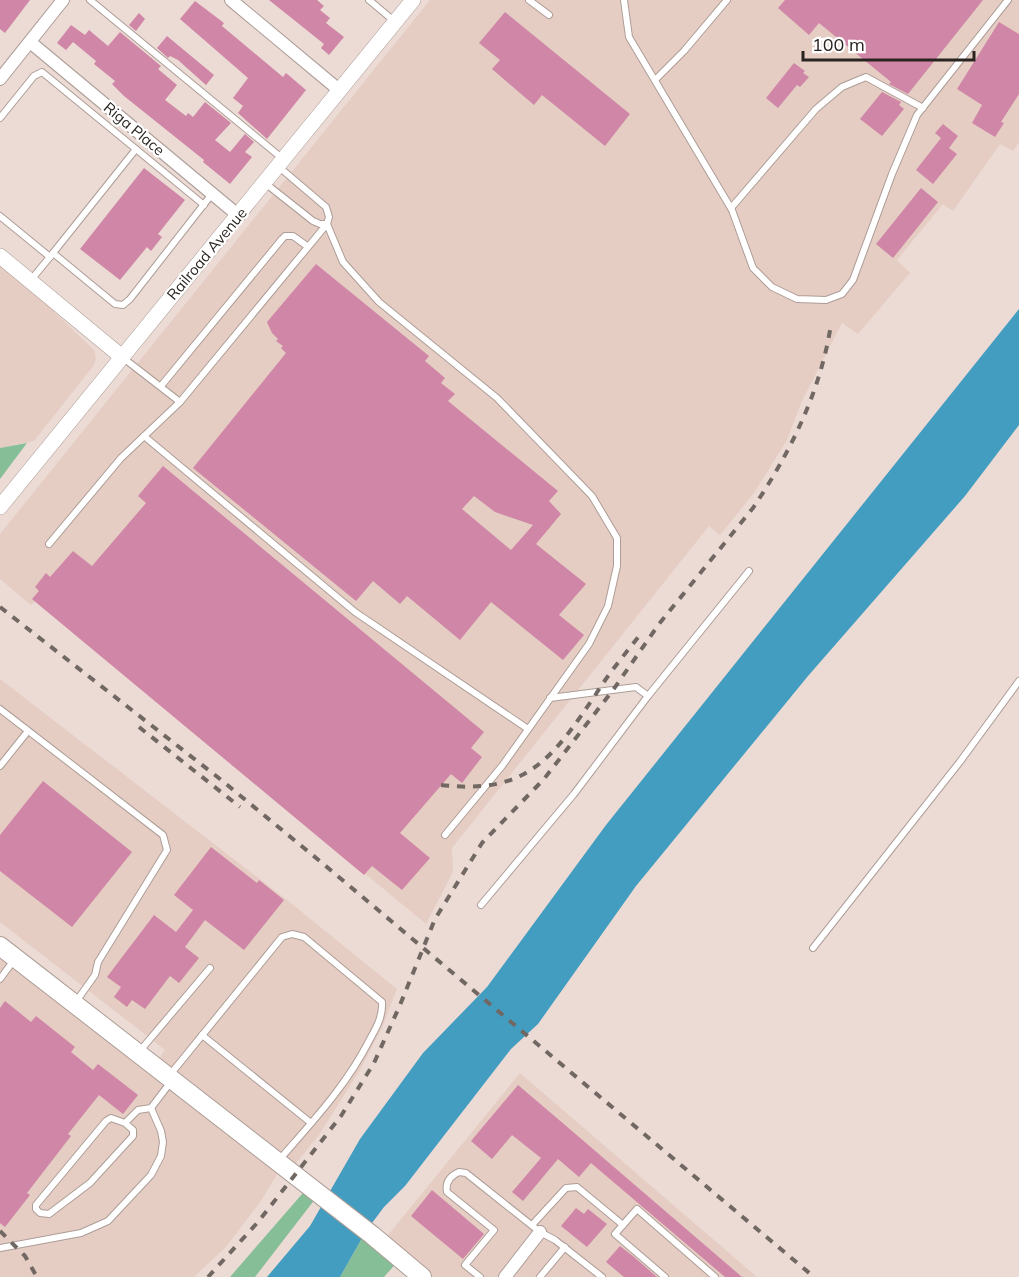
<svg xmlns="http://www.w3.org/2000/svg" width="1019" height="1277" font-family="Mulish,sans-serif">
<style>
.built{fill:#e5cdc4}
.green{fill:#86be97}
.water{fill:#439dc0}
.building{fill:#d086a6;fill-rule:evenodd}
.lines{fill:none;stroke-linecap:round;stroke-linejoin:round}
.service-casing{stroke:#ad9d97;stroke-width:8}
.minor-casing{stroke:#ad9d97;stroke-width:14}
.tertiary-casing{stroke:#ad9d97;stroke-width:16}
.secondary-casing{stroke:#ad9d97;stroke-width:20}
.service{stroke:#fff;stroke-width:6}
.minor{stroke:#fff;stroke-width:12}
.tertiary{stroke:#fff;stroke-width:15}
.secondary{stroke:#fff;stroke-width:18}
.rail{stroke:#716763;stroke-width:4;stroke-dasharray:8 8;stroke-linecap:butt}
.labels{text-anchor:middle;stroke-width:4.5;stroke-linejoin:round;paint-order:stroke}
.street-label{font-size:15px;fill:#2a2421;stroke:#fff}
</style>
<rect width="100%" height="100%" fill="#ecdbd5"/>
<g class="built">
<path d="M430 0H1019V142L1013 151 1000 144 953 211 943 204 897 260 910 273 858 334 842 323 802 401 787 440 754 493 720 535 709 526 452 848 453 872 426 924 35 602 31 605 0 579V534Z"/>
<path d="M0 266 47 305 94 350 96 358 94 365 34 441 0 448Z"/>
<path d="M0 679 287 900 397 989 382 1028 360 1070 319 1135 293 1167 157 1062 165 1050 0 922Z"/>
<path d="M0 946 282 1166 261 1201 226 1247 194 1277H0Z"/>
<path d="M520 1073 757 1277H428L384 1240Z"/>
</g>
<g class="green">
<path d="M27 443 0 479V448Z"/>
<path d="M309 1186 319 1194 255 1277H230Z"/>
<path d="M366 1231 399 1260 384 1277H340Z"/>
</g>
<path class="water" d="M1019 309V425L965 496 808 676 636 886 538 1024 511 1049 405 1186 384 1207 366 1231 340 1277H267L310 1226 360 1139 423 1053 487 987 606 825Z"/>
<g class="building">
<path d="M0 0H30L5 33 0 29Z"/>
<path d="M269 0H317L324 6 320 10 330 18 326 23 344 37 329 55 321 48 324 44Z"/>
<path d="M785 0H983L908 94 889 84 891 82 819 23 809 35 778 8Z"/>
<path d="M195 1 224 23 222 26 283 77 286 73 306 90 267 139 238 113 243 106 233 98 248 78 180 19Z"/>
<path d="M505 12 630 114 605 146 542 95 534 105 492 69 500 60 479 43Z"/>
<path d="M139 13 145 19 136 31 129 25Z"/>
<path d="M999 22 1019 34V94L1001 122 1004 123 995 137 972 123 982 105 957 89Z"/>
<path d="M71 25 85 35 89 30 108 46 120 32 161 66 158 69 177 85 165 100 186 116 188 113 193 117 205 102 231 123 215 140 230 152 245 134 254 142 245 152 252 157 230 184 203 162 204 160 124 96 112 84 115 81 94 64 96 61 73 42 66 50 57 43Z"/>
<path d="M167 36 214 75 206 85 178 60 170 56 168 58 157 48Z"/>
<path d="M794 63 805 71 803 73 809 77 800 87 797 85 778 108 766 98Z"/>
<path d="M882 92 901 102 899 105 904 109 882 136 860 119Z"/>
<path d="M943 124 958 136 949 148 957 154 933 184 916 170 941 138 935 133Z"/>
<path d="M144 168 185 200 158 234 162 237 151 251 147 247 120 280 80 249Z"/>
<path d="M921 188 938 202 893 258 876 244Z"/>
<path d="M316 264 429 356 425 361 445 378 441 383 455 394 448 401 558 491 549 501 561 514 536 544 586 584 559 615 584 635 563 660 491 602 460 640 407 596 400 604 373 581 356 601 193 468 286 353 281 348 283 346 276 341 278 339 272 333 267 322ZM474 496 495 512 533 525 511 550 462 509Z"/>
<path d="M163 466 484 732 471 748 482 757 462 783 451 774 400 833 430 858 402 890 372 866 364 875 32 599 39 591 35 587 46 573 50 577 73 551 92 566 146 503 138 496Z"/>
<path d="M43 781 132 852 72 927 0 871V835Z"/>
<path d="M211 847 257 883 259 880 284 900 244 950 205 920 185 947 199 958 179 983 170 976 145 1009 132 1000 127 1007 114 997 121 987 107 977 154 915 176 932 193 910 174 895Z"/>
<path d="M5 1001 31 1022 36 1016 75 1047 71 1052 93 1070 98 1064 138 1095 123 1114 99 1095 68 1134 71 1136 27 1193 30 1195 5 1227 0 1223V1008Z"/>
<path d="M518 1085 565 1125 742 1277H725L591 1163 579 1177 558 1159 523 1201 512 1192 541 1158 512 1135 492 1159 471 1141Z"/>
<path d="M432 1190 484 1234 463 1259 411 1216Z"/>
<path d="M576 1208 584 1214 588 1209 607 1224 587 1247 561 1226Z"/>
<path d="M620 1246 634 1257 657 1277H624L606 1262Z"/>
</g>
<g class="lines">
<defs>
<g id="service">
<path d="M90 0 283 159"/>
<path d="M369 0 394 21"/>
<path d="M529 0 549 15"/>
<path d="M624 0 629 37 732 210 753 268 772 287 797 299 826 300 842 294 853 280 892 174 917 115 1008 0"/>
<path d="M655 80 684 51 727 0"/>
<path d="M0 118 34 76 42 72 204 205"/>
<path d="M265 183 313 221 320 224H327L329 217 326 207 279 167"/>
<path d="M731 208 816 109 842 87 866 77 923 108"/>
<path d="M0 216 50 257"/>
<path d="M53 253 136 149"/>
<path d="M31 280 53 253 115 304 123 305 130 299 212 194"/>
<path d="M122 357 180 402 327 224 343 262 379 302 497 398 592 496 617 538V566L608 606 589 644 502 766 445 835"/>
<path d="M161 386 282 239 285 236H293L307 246"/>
<path d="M144 436 355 612 528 729"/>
<path d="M49 544 121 458 180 402"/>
<path d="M550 698 636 687 648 696 749 571"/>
<path d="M0 709 163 835 167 850 98 962 95 975 75 1003"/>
<path d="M0 766 28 731"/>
<path d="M481 905 574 794 648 696"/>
<path d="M813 948 959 763 1019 681"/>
<path d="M0 979 14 960"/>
<path d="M202 1035 311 1123"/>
<path d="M139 1052 210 968"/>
<path d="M169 1076 282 937 292 934 304 937 382 1002C383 1017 376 1028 369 1041 346 1086 313 1121 280 1159"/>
<path d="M125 1123 111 1118 106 1121 36 1205V1209L40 1213 49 1214 90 1183 133 1136V1130L125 1123 138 1110 151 1108 170 1083"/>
<path d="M532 1225 566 1188 577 1187 623 1225"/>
<path d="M0 1248 81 1233 108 1221 151 1175 161 1156 163 1142 161 1131 151 1108"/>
<path d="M480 1277 465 1265 494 1230 447 1192C445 1182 450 1176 459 1172L466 1173 540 1232 555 1240 602 1277"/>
<path d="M540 1277 565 1247"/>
<path d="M665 1277 615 1234 637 1209 715 1277"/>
</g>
<g id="minor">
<path d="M231 0 339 90"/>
<path d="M30 42 239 216"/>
<path d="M0 79 63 0"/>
<path d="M505 1277 540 1232"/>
</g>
<g id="tertiary">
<path d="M0 256 122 357"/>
<path d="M0 507 413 0"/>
</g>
<path id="secondary" d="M0 946 372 1235 422 1277"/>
</defs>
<use href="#service" class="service-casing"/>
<use href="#minor" class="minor-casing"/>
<use href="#tertiary" class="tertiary-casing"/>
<use href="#secondary" class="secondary-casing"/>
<use href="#service" class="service"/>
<use href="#minor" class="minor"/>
<use href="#tertiary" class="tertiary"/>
<use href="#secondary" class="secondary"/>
<g class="rail">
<path d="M0 607 220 779 321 862 814 1277"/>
<path d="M139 727 240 807"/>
<path d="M441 785C527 795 552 759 596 694 609 673 625 654 640 635"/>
<path d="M0 1231 25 1256 37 1277"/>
<path d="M208 1277 258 1222 341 1116 374 1063 400 1005 435 919 482 843 544 779 613 690 659 624 753 508C790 453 821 391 831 324"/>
</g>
</g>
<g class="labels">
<g class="street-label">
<text transform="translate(134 129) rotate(40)" y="5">Riga Place</text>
<text transform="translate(207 254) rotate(-50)" y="5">Railroad Avenue</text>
</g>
</g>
<path d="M803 51v9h171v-9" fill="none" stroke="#2a2421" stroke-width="3"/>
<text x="812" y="51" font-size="18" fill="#2a2421" stroke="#ffffff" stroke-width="4.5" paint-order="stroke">100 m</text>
</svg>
